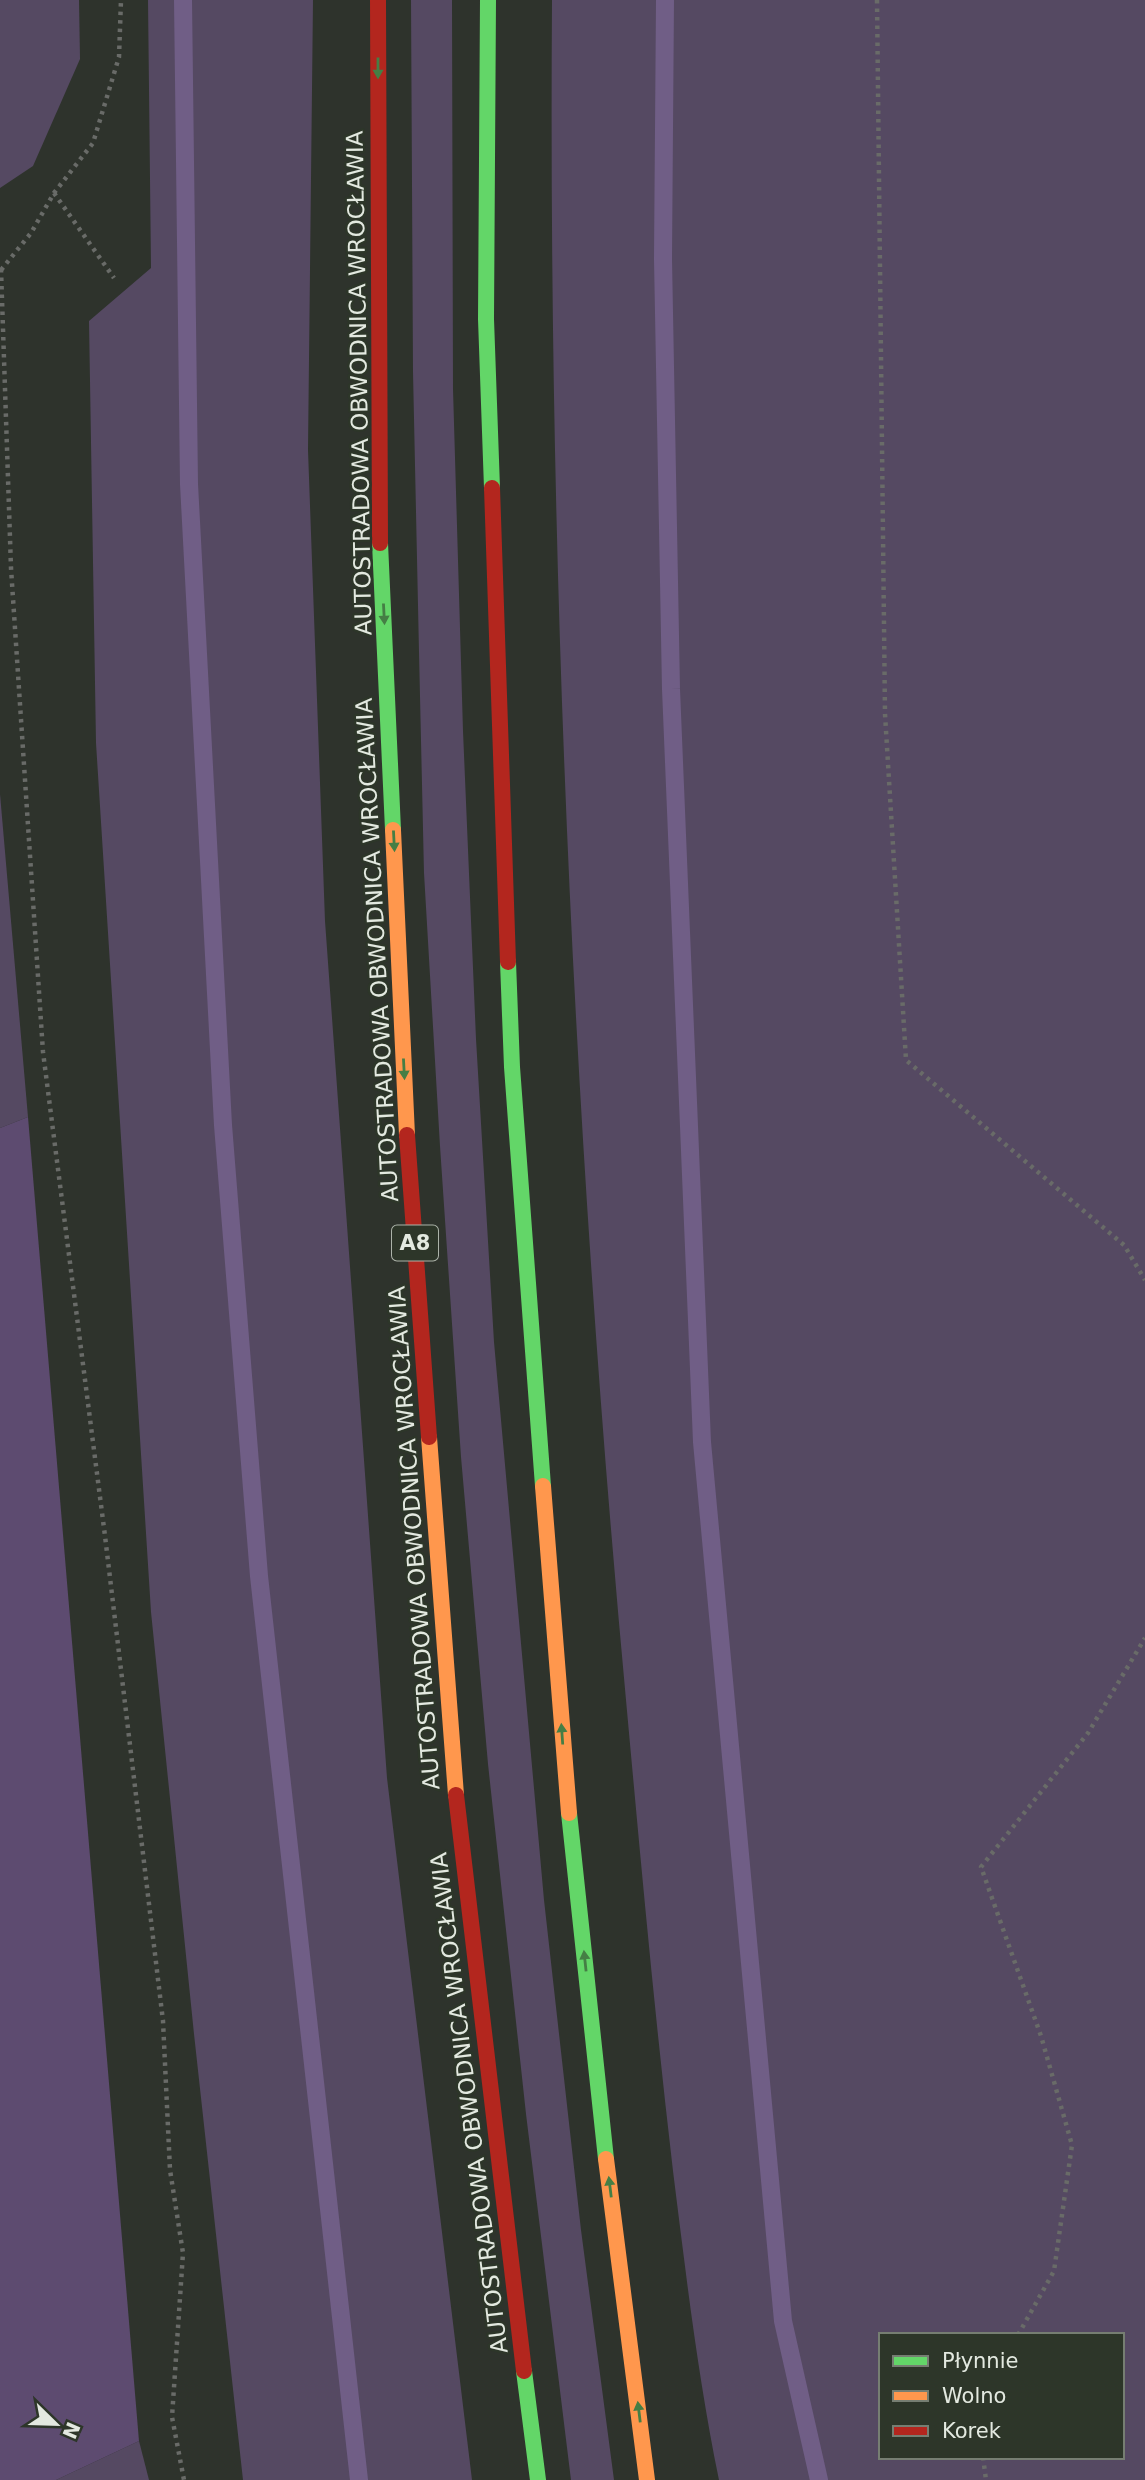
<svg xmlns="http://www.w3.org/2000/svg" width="1145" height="2480" font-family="'DejaVu Sans',sans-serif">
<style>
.green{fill:#554962;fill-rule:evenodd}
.forest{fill:#5d4b70}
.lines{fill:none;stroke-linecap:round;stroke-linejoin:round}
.stream{stroke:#705e86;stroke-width:18}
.path{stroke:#696b68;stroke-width:4.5;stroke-dasharray:3.5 5;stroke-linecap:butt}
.fast{stroke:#63d668;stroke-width:16}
.slow{stroke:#ff974d;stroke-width:16}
.jam{stroke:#b3261e;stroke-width:16}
.oneway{fill:#457e45}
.labels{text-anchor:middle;stroke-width:5;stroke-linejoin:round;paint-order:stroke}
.shield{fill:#2d3629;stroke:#acb3a9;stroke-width:2}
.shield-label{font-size:21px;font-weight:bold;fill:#e3e9e0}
.street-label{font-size:23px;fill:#e3e9e0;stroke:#2d3629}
</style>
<rect width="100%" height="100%" fill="#2e332c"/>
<g class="green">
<path d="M0 0H79L80 59 33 166 0 188Z"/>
<path d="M148 0H313L308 450 325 921 387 1778 472 2480H243L194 2034 151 1612 96 743 89 321 151 268Z"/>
<path d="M411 0H452L453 389 463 731 476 1039 494 1342 544 1900 581 2230 614 2480H571L526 2114 488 1764 461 1457 440 1146 424 873 419 652 413 372Z"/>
<path d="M552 0H1145V2480H719C698 2378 686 2275 673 2171 655 2018 641 1864 627 1711 574 1142 548 571 552 0ZM881 2335H1122V2457H881Z"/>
<path d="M0 794 28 1117 0 1128Z"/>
<path d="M139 2441 149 2480H56Z"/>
</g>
<path class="forest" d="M28 1117 139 2441 56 2480H0V1128Z"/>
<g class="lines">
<g class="stream">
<path d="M183 0 189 484 223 1125 259 1576 359 2480"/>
<path d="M665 0 663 259 671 689 702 1442 783 2321 819 2480"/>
</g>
<g class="path">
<path d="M877 0 885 714 906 1060 1124 1245 1145 1280"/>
<path d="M54 193 114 278"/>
<path d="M1 269 11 568 43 1052 105 1536 163 2021 170 2170 183 2253 172 2417 184 2480"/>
<path d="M1 270 31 233 54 193 93 143 119 57 121 0"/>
<path d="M1018 2335 1054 2271 1072 2145 1041 2036 981 1867 1088 1733 1145 1638"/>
<path d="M983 2457 986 2480"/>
</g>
<g class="fast">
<path d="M488 0 486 319 492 488"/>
<path d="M380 543 393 830"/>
<path d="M508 962 512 1067 543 1486"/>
<path d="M569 1813 606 2159"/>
<path d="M524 2371 538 2480"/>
</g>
<g class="slow">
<path d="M393 830 407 1135"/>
<path d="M429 1437 456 1795"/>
<path d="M543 1486 569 1813"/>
<path d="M606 2159 647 2480"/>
</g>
<g class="jam">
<path d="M378 0 380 543"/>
<path d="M492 488 508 962"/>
<path d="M407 1135 429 1437"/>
<path d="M456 1795 524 2371"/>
</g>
</g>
<defs><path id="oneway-solid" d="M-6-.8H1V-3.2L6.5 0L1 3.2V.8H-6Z" transform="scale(1.75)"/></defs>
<g class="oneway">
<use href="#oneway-solid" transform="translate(378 68) rotate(90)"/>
<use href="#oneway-solid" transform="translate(384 614) rotate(87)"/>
<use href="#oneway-solid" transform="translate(394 841) rotate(87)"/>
<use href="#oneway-solid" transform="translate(404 1069) rotate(87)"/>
<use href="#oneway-solid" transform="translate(562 1734) rotate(-94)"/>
<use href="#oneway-solid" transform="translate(585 1961) rotate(-96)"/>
<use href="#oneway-solid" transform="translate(610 2187) rotate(-97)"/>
<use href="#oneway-solid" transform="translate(639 2412) rotate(-97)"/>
</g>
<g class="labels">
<rect class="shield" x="392" y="1225.5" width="46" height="35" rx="5"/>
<g class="shield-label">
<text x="415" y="1250">A8</text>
</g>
<g class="street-label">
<text transform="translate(359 383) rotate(-91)" y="8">AUTOSTRADOWA OBWODNICA WROCŁAWIA</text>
<text transform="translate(377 950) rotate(-93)" y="8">AUTOSTRADOWA OBWODNICA WROCŁAWIA</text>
<text transform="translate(414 1538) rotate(-94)" y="8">AUTOSTRADOWA OBWODNICA WROCŁAWIA</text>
<text transform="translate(469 2103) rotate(-97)" y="8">AUTOSTRADOWA OBWODNICA WROCŁAWIA</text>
</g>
</g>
<rect x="879" y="2333" width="245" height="126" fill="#2d3629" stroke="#767e72" stroke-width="2"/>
<rect x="893" y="2356" width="35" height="10" fill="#63d668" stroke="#767e72" stroke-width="2"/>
<text x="942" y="2368" font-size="21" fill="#e3e9e0">Płynnie</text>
<rect x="893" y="2391" width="35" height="10" fill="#ff974d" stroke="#767e72" stroke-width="2"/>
<text x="942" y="2403" font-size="21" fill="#e3e9e0">Wolno</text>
<rect x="893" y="2426" width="35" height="10" fill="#b3261e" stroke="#767e72" stroke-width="2"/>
<text x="942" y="2438" font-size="21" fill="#e3e9e0">Korek</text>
<g transform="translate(56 2424) rotate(113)" stroke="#2d3629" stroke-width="5" paint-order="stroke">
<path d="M0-5L12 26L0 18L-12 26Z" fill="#e3e9e0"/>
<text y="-10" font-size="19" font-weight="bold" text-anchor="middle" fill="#e3e9e0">N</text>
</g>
</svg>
